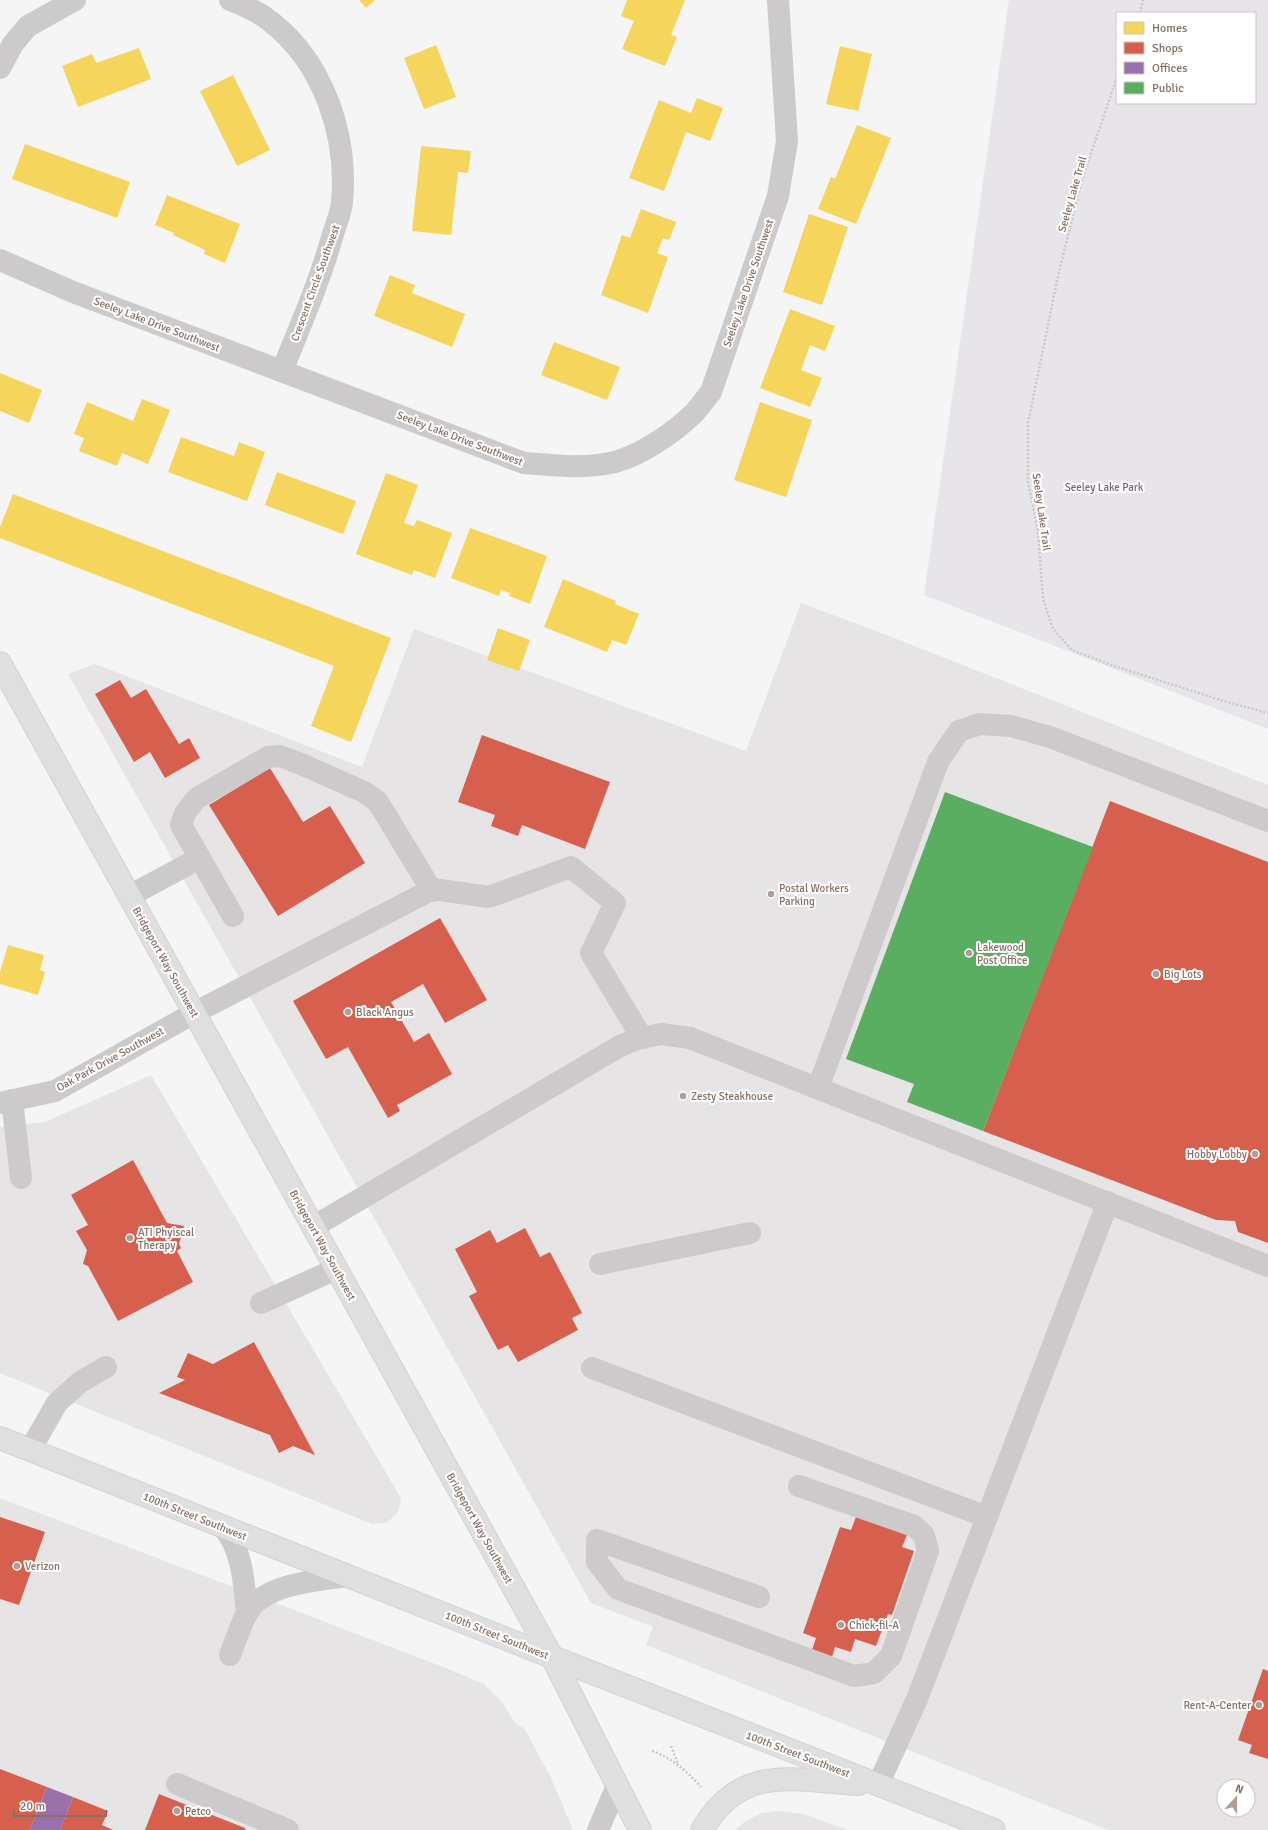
<svg xmlns="http://www.w3.org/2000/svg" width="1268" height="1830" font-family="Signika,sans-serif">
<style>
.built{fill:#e7e4e6;fill-rule:evenodd}
.green{fill:#e7e4ea;fill-rule:evenodd}
.homes{fill:#f6d55c}
.shops{fill:#d6604d}
.offices{fill:#9970ab}
.public{fill:#5aae61}
.lines{fill:none;stroke-linecap:round;stroke-linejoin:round}
.major-casing{stroke:#d4d3d2;stroke-width:24}
.path{stroke:#cac8c7;stroke-width:2.5;stroke-dasharray:2 2;stroke-linecap:butt}
.minor{stroke:#cccaca;stroke-width:22}
.major{stroke:#e0dfdf;stroke-width:22}
.poi-dot{fill:#ad9e97;stroke:#fff;stroke-width:1.5}
.labels{text-anchor:middle;stroke-width:4;stroke-linejoin:round;paint-order:stroke}
.street-label{font-size:11px;fill:#866f64;stroke:#fff}
.park-label{font-size:11px;fill:#75647d;stroke:#fff}
.poi-label{font-size:11px;fill:#866f64;stroke:#fff;text-anchor:start}
</style>
<rect width="100%" height="100%" fill="#f5f5f6"/>
<g class="built">
<path d="M801 603 884 634 1268 785V1830H1108L646 1645 653 1627 591 1603 68 674 95 664 362 767 414 629 746 751ZM1224 1786H1248V1810H1224Z"/>
<path d="M151 1075 401 1498 398 1512 387 1523 372 1524 0 1373V1127L45 1122Z"/>
<path d="M0 1498 451 1670 484 1684 501 1701 516 1724 524 1728 526 1731 550 1776 573 1830H0Z"/>
<path d="M777 1811 804 1814 848 1830H736L743 1823 761 1813Z"/>
</g>
<path class="green" d="M1009 0H1268V729L924 595ZM1117 13H1255V103H1117Z"/>
<g class="homes">
<path d="M359 0H375L366 8Z"/>
<path d="M627 0H685L671 35 677 37 665 66 622 49 634 21 621 16Z"/>
<path d="M436 45 456 97 424 109 404 58Z"/>
<path d="M840 46 872 54 858 111 826 104Z"/>
<path d="M139 48 151 79 78 107 62 66 92 54 96 63Z"/>
<path d="M233 75 270 150 237 166 200 91Z"/>
<path d="M697 98 723 108 710 141 686 132 664 191 629 178 659 100 691 113Z"/>
<path d="M857 125 891 138 856 224 818 209 831 177 835 179Z"/>
<path d="M25 144 130 182 117 218 12 179Z"/>
<path d="M421 146 471 151 468 173 458 172 451 235 412 231Z"/>
<path d="M167 195 240 224 225 263 204 254 205 250 173 235 174 233 155 225Z"/>
<path d="M641 209 676 222 669 240 663 238 657 253 668 257 648 313 601 295 622 235 630 238Z"/>
<path d="M809 214 848 227 822 305 783 292Z"/>
<path d="M390 275 415 285 412 293 465 314 452 347 374 316Z"/>
<path d="M790 309 835 326 825 351 810 345 801 370 822 378 810 407 760 388Z"/>
<path d="M554 342 620 367 607 400 541 375Z"/>
<path d="M0 373 42 390 29 423 0 411Z"/>
<path d="M142 399 170 410 148 464 122 453 117 466 79 451 84 438 74 434 87 402 133 421Z"/>
<path d="M760 402 812 420 786 497 734 480Z"/>
<path d="M181 437 234 456 239 442 265 452 247 501 168 472Z"/>
<path d="M277 472 356 501 343 534 265 505Z"/>
<path d="M386 473 418 485 404 523 414 526 417 520 452 533 435 578 414 570 412 575 356 554Z"/>
<path d="M13 494 391 638 351 742 311 726 334 666 0 538V527Z"/>
<path d="M470 528 547 556 530 604 509 596 510 593 501 590 499 596 451 578Z"/>
<path d="M563 579 616 601 615 604 639 614 626 645 612 640 607 652 544 627Z"/>
<path d="M498 628 530 640 519 671 487 660Z"/>
<path d="M8 945 44 955 40 970 45 972 38 995 0 984V972Z"/>
</g>
<g class="shops">
<path d="M120 680 131 698 146 689 179 744 189 738 200 758 165 778 150 752 134 762 95 694Z"/>
<path d="M482 735 610 782 585 849 522 825 518 836 491 826 495 815 458 802Z"/>
<path d="M270 768 303 822 330 806 365 863 278 916 209 805Z"/>
<path d="M1110 801 1268 862V1243L1238 1232 1235 1221 1216 1220 983 1131Z"/>
<path d="M440 918 487 1000 445 1023 423 984 391 1002 414 1042 429 1033 452 1074 397 1105 400 1111 388 1118 348 1047 326 1059 293 1001Z"/>
<path d="M133 1160 167 1223 184 1226 179 1244 181 1248 177 1251 193 1282 118 1321 88 1266 83 1264 87 1250 76 1231 88 1225 71 1195Z"/>
<path d="M525 1228 540 1257 550 1252 582 1313 572 1318 578 1330 518 1362 508 1345 498 1350 469 1296 477 1292 455 1249 490 1230 497 1243Z"/>
<path d="M254 1342 315 1455 293 1446 279 1453 270 1435 159 1393 185 1380 177 1377 188 1353 213 1364Z"/>
<path d="M857 1514 907 1535 902 1547 914 1551 892 1615 888 1614 876 1646 855 1639 851 1652 835 1647 832 1657 812 1650 816 1638 803 1633 840 1527 851 1530Z"/>
<path d="M0 1517 45 1532 19 1605 0 1599Z"/>
<path d="M1263 1669 1268 1671V1759L1249 1753 1252 1745 1238 1740Z"/>
<path d="M0 1769 47 1787 30 1830H0Z"/>
<path d="M159 1794 245 1828V1830H145Z"/>
<path d="M73 1797 108 1811 102 1825 113 1830H60Z"/>
</g>
<path class="offices" d="M47 1787 73 1797 60 1830H30Z"/>
<path class="public" d="M945 792 1093 847 983 1131 907 1102 914 1084 846 1059Z"/>
<g class="lines">
<defs>
<g id="major">
<path d="M0 663 552 1657 640 1830"/>
<path d="M0 1438 552 1657 994 1830"/>
<path d="M702 1830C741 1763 793 1780 859 1784"/>
</g>
</defs>
<use href="#major" class="major-casing"/>
<g class="path">
<path d="M1140 13 1143 0"/>
<path d="M1117 77 1081 183 1058 276 1028 423V482L1038 531 1043 599 1053 629 1072 650 1111 665 1227 702 1268 713"/>
<path d="M671 1746 678 1764"/>
<path d="M652 1751C672 1758 687 1771 701 1787"/>
</g>
<g class="minor">
<path d="M230 0C243 5 259 12 270 21 324 63 348 136 342 202 341 213 336 224 333 234 320 281 300 326 282 371"/>
<path d="M0 68 13 44 28 26 75 0"/>
<path d="M0 260 73 292 524 463C552 465 581 469 610 463 637 458 674 433 694 413 700 407 705 399 711 392L778 196 787 141 778 0"/>
<path d="M129 896 200 858"/>
<path d="M233 916 181 825 185 813 197 798 268 757 280 756 301 764 364 792 378 802 432 891"/>
<path d="M818 1088 938 762 959 731 980 724 1011 726 1050 737 1268 821"/>
<path d="M12 1100 21 1178"/>
<path d="M0 1103 55 1091 194 1013 433 889 489 897 571 867 615 903 591 953 642 1038"/>
<path d="M313 1227 620 1046 637 1039 661 1034 690 1038 1268 1266"/>
<path d="M600 1264 750 1233"/>
<path d="M261 1303 336 1269"/>
<path d="M592 1368 987 1517"/>
<path d="M30 1450 57 1403 80 1382 106 1367"/>
<path d="M223 1527C243 1551 244 1583 247 1614"/>
<path d="M759 1597 597 1540V1562L618 1589 854 1676 874 1673 891 1656 928 1551 924 1535 914 1526 799 1486"/>
<path d="M230 1655C235 1642 240 1627 246 1615 263 1583 316 1581 347 1576"/>
<path d="M177 1784 288 1830"/>
<path d="M878 1785 917 1699 1108 1202"/>
<path d="M598 1830 617 1786"/>
</g>
<use href="#major" class="major"/>
</g>
<g class="poi-dot">
<circle cx="771" cy="894" r="4"/>
<circle cx="969" cy="953" r="4"/>
<circle cx="1156" cy="974" r="4"/>
<circle cx="348" cy="1012" r="4"/>
<circle cx="683" cy="1096" r="4"/>
<circle cx="1255" cy="1154" r="4"/>
<circle cx="130" cy="1238" r="4"/>
<circle cx="17" cy="1566" r="4"/>
<circle cx="841" cy="1625" r="4"/>
<circle cx="1259" cy="1705" r="4"/>
<circle cx="177" cy="1811" r="4"/>
</g>
<g class="labels">
<g class="street-label">
<text transform="translate(1072 194) rotate(-74)" y="4">Seeley Lake Trail</text>
<text transform="translate(315 283) rotate(-70)" y="4">Crescent Circle Southwest</text>
<text transform="translate(748 283) rotate(-71)" y="4">Seeley Lake Drive Southwest</text>
<text transform="translate(157 324) rotate(21)" y="4">Seeley Lake Drive Southwest</text>
<text transform="translate(460 438) rotate(21)" y="4">Seeley Lake Drive Southwest</text>
<text transform="translate(1042 512) rotate(82)" y="4">Seeley Lake Trail</text>
<text transform="translate(166 962) rotate(61)" y="4">Bridgeport Way Southwest</text>
<text transform="translate(110 1059) rotate(-29)" y="4">Oak Park Drive Southwest</text>
<text transform="translate(323 1245) rotate(61)" y="4">Bridgeport Way Southwest</text>
<text transform="translate(195 1516) rotate(22)" y="4">100th Street Southwest</text>
<text transform="translate(480 1528) rotate(61)" y="4">Bridgeport Way Southwest</text>
<text transform="translate(497 1635) rotate(22)" y="4">100th Street Southwest</text>
<text transform="translate(798 1754) rotate(21)" y="4">100th Street Southwest</text>
</g>
<g class="park-label">
<text x="1104" y="491">Seeley Lake Park</text>
</g>
<g class="poi-label">
<text x="779" y="892">Postal Workers<tspan x="779" dy="13">Parking</tspan></text>
<text x="977" y="951">Lakewood<tspan x="977" dy="13">Post Office</tspan></text>
<text x="1164" y="978">Big Lots</text>
<text x="356" y="1016">Black Angus</text>
<text x="691" y="1100">Zesty Steakhouse</text>
<text x="1247" y="1158" text-anchor="end">Hobby Lobby</text>
<text x="138" y="1236">ATI Phyiscal<tspan x="138" dy="13">Therapy</tspan></text>
<text x="25" y="1570">Verizon</text>
<text x="849" y="1629">Chick-fil-A</text>
<text x="1251" y="1709" text-anchor="end">Rent-A-Center</text>
<text x="185" y="1815">Petco</text>
</g>
</g>
<rect x="1116" y="12" width="140" height="92" fill="#ffffff" stroke="#cfc5c1"/>
<rect x="1124" y="22" width="20" height="12" fill="#f6d55c" stroke="#cfc5c1"/>
<text x="1152" y="32" font-size="12" fill="#866f64">Homes</text>
<rect x="1124" y="42" width="20" height="12" fill="#d6604d" stroke="#cfc5c1"/>
<text x="1152" y="52" font-size="12" fill="#866f64">Shops</text>
<rect x="1124" y="62" width="20" height="12" fill="#9970ab" stroke="#cfc5c1"/>
<text x="1152" y="72" font-size="12" fill="#866f64">Offices</text>
<rect x="1124" y="82" width="20" height="12" fill="#5aae61" stroke="#cfc5c1"/>
<text x="1152" y="92" font-size="12" fill="#866f64">Public</text>
<g transform="translate(1236 1798) rotate(21)"><circle r="19" fill="#ffffff" stroke="#cfc5c1"/>
<path d="M0-3L7 15L0 10L-7 15Z" fill="#ad9e97"/>
<text y="-6" font-size="11" font-weight="bold" text-anchor="middle" fill="#866f64">N</text>
</g>
<path d="M14 1810v6h92v-6" fill="none" stroke="#866f64" stroke-width="2"/>
<text x="20" y="1810" font-size="12" fill="#866f64" stroke="#ffffff" stroke-width="3" paint-order="stroke">20 m</text>
</svg>
